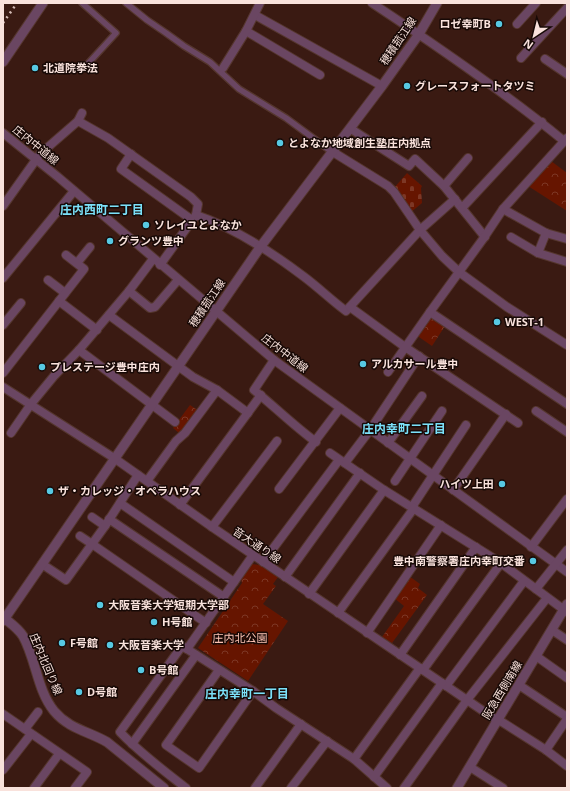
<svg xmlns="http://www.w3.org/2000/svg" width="570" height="791" font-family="'Open Sans','Noto Sans JP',sans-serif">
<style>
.cemetery{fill:url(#cemetery-stones)}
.park{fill:url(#park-crowns)}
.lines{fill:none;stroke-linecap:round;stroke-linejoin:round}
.pedestrian-casing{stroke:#55362e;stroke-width:8}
.minor-casing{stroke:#55362e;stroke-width:10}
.tertiary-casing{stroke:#55362e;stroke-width:11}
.pedestrian{stroke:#6a4662;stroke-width:5.5}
.minor{stroke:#6a4662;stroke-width:8}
.tertiary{stroke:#6a4662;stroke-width:9}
.rail{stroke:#d4bbb5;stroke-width:2.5;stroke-dasharray:2 4;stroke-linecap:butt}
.poi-dot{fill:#57c9e3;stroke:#170906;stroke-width:1.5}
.labels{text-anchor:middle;stroke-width:3;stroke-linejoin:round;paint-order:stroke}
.poi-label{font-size:11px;font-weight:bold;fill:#f9e2dc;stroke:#170906;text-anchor:start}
.street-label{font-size:11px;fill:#f9e2dc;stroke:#170906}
.park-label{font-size:11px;fill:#fdc3b4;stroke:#170906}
.neighbourhood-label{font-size:12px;font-weight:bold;fill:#7be0f8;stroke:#170906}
</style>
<defs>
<pattern id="cemetery-stones" width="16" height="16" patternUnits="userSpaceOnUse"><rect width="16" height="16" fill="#661500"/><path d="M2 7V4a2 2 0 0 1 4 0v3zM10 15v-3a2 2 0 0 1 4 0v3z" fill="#7d3725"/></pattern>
<pattern id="park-crowns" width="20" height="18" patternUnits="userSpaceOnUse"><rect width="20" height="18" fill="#661500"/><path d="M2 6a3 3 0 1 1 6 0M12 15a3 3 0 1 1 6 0" fill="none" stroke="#7d3725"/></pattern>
</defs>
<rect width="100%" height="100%" fill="#3a1a12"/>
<path class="cemetery" d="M407 173 422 186 421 188 422 203 410 213 394 188Z"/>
<g class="park">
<path d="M551 161 567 173V211L528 186Z"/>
<path d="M431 316 445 326 432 346 416 335Z"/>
<path d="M190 405 199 411 189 425 179 433 173 428Z"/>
<path d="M251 564 260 565 278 577 273 584 276 586 263 604 288 621 248 681 198 648 242 583 241 579Z"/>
<path d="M409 576 420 584 418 588 427 595 392 643 382 637 404 606 394 598Z"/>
</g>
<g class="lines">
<defs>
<g id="pedestrian">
<path d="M82 3 116 33 84 68"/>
<path d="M126 3 147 20 166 33 184 46 210 62 239 89 286 118 328 149"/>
</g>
<g id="minor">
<path d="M372 3C437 46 503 91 564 141"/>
<path d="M255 15 382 86"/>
<path d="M517 24 536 3"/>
<path d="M246 31 320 75"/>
<path d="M521 58 567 8"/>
<path d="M545 59 567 74"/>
<path d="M223 68 246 31 260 3"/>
<path d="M78 121 82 113"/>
<path d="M351 129 409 166 415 159 444 186 485 237"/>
<path d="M3 133 58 177 274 360 567 572"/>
<path d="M333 152 388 186 394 192 420 230 442 256 459 272 507 307 567 345"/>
<path d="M131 154 121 169 192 220"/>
<path d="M444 186 468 158"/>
<path d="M3 206 40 154 78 121 108 138 191 197 198 204 196 215"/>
<path d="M462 208 542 122"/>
<path d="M503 209 546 233 567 239"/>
<path d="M511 237 538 253 567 262"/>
<path d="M538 253 546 233"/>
<path d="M77 263 90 247"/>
<path d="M160 265 196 215C235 228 270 251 303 276 318 287 331 300 346 311L420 230 455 199"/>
<path d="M3 278 74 191"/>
<path d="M48 280 65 293"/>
<path d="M129 291 150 308 155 307 178 280"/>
<path d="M59 301 97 330"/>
<path d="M350 307 405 347 518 423"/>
<path d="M430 312 567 404"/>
<path d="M109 315 193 377 217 390 248 413"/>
<path d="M3 325 21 303"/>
<path d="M79 350 175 422"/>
<path d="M274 360 254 390C275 407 294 426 316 442"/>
<path d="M388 372 430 312 483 239 503 209 567 138"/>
<path d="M3 373 84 269 66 255"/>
<path d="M3 387 114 458 212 527 495 719 502 722 546 750 567 766"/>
<path d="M536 411 567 432"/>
<path d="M11 433 31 404 54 376 79 350 129 291 153 259"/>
<path d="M388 443 422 396"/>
<path d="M330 453 384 490 501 563 567 612"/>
<path d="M345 463 370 430 419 356"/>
<path d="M147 481 176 441 185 433 217 390"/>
<path d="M395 481 442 411"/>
<path d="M279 489 340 408"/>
<path d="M453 490 506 414"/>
<path d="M120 503 234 582"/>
<path d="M180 505 261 395"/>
<path d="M412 507 466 425"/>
<path d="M92 517 105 526"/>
<path d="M109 519 224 597"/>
<path d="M212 527 277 441"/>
<path d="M80 536 92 544"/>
<path d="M92 544 206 623"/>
<path d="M531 547 567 499"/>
<path d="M253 555 187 649 253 691 276 708 354 759 387 788"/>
<path d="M263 562 339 460"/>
<path d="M42 564 66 580 105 526 138 475"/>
<path d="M285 577 360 473"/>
<path d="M536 589 567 550"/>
<path d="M309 594 384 490"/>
<path d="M338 613 414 508"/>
<path d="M552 630 567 640"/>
<path d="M367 633 441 525"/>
<path d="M400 655 476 547"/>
<path d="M536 656 567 678"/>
<path d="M219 670 166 745 199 768 253 691"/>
<path d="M423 670 501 563"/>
<path d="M519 685 567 717"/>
<path d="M446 686 524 581"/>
<path d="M3 714 87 772 75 788"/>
<path d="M25 729 38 712"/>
<path d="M132 744 196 655"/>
<path d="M546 750 567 719"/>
<path d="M354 759 420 668"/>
<path d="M470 767 503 788"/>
<path d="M3 770 31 734"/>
<path d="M374 777 442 683"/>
<path d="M34 788 59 754"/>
<path d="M186 788C163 770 140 753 120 732L182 646 187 649"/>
<path d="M255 788 301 724"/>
<path d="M291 788 327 741"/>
<path d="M404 788 467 700 547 598"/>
</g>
<g id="tertiary">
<path d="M3 62 43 3"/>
<path d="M3 617C10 623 18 628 23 636 36 659 37 690 54 711 69 729 88 731 107 742L164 788"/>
<path d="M3 621 261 246 382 86 419 34 437 3"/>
<path d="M457 788 567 604"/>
</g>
</defs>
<use href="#pedestrian" class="pedestrian-casing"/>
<use href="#minor" class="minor-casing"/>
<use href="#tertiary" class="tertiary-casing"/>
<use href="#pedestrian" class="pedestrian"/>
<use href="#minor" class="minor"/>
<use href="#tertiary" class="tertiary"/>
<path class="rail" d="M3 23 17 3"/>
</g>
<g class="poi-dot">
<circle cx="499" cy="24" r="4"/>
<circle cx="35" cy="68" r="4"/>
<circle cx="407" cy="86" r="4"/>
<circle cx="280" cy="143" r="4"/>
<circle cx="146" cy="225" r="4"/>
<circle cx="110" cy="241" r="4"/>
<circle cx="497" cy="322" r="4"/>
<circle cx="363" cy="364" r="4"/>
<circle cx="42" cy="367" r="4"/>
<circle cx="502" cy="484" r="4"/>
<circle cx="50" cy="491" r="4"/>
<circle cx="533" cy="561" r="4"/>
<circle cx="100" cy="605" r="4"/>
<circle cx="154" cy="622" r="4"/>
<circle cx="62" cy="643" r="4"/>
<circle cx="110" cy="645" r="4"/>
<circle cx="141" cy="670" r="4"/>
<circle cx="79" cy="692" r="4"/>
</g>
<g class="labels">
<g class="poi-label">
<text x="491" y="28" text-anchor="end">ロゼ幸町B</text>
<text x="43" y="72">北道院拳法</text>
<text x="415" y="90">グレースフォートタツミ</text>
<text x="288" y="147">とよなか地域創生塾庄内拠点</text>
<text x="154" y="229">ソレイユとよなか</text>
<text x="118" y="245">グランツ豊中</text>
<text x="505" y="326">WEST-1</text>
<text x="371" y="368">アルカサール豊中</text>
<text x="50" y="371">プレステージ豊中庄内</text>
<text x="494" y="488" text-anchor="end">ハイツ上田</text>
<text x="58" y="495">ザ・カレッジ・オペラハウス</text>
<text x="525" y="565" text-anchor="end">豊中南警察署庄内幸町交番</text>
<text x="108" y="609">大阪音楽大学短期大学部</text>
<text x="162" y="626">H号館</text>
<text x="70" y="647">F号館</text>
<text x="118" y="649">大阪音楽大学</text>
<text x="149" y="674">B号館</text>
<text x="87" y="696">D号館</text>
</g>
<g class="street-label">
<text transform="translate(398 41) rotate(-56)" y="4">穂積菰江線</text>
<text transform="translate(36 145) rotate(39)" y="4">庄内中道線</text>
<text transform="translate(207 303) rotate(-56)" y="4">穂積菰江線</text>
<text transform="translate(285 353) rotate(38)" y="4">庄内中道線</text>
<text transform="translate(257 545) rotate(34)" y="4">音大通り線</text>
<text transform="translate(46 664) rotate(67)" y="4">庄内北回り線</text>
<text transform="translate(502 690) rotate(-59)" y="4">阪急西側南線</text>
</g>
<g class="park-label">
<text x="240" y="642">庄内北公園</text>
</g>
<g class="neighbourhood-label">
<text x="102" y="214">庄内西町二丁目</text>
<text x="404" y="433">庄内幸町二丁目</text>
<text x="247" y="698">庄内幸町一丁目</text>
</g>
</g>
<rect width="570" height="791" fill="none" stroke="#f9e2dc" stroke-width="8"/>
<g transform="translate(534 36) rotate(215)" stroke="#170906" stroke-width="3" paint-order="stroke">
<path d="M0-3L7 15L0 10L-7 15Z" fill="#f9e2dc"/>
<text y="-6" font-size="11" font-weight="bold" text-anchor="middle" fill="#f9e2dc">N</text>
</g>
</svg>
